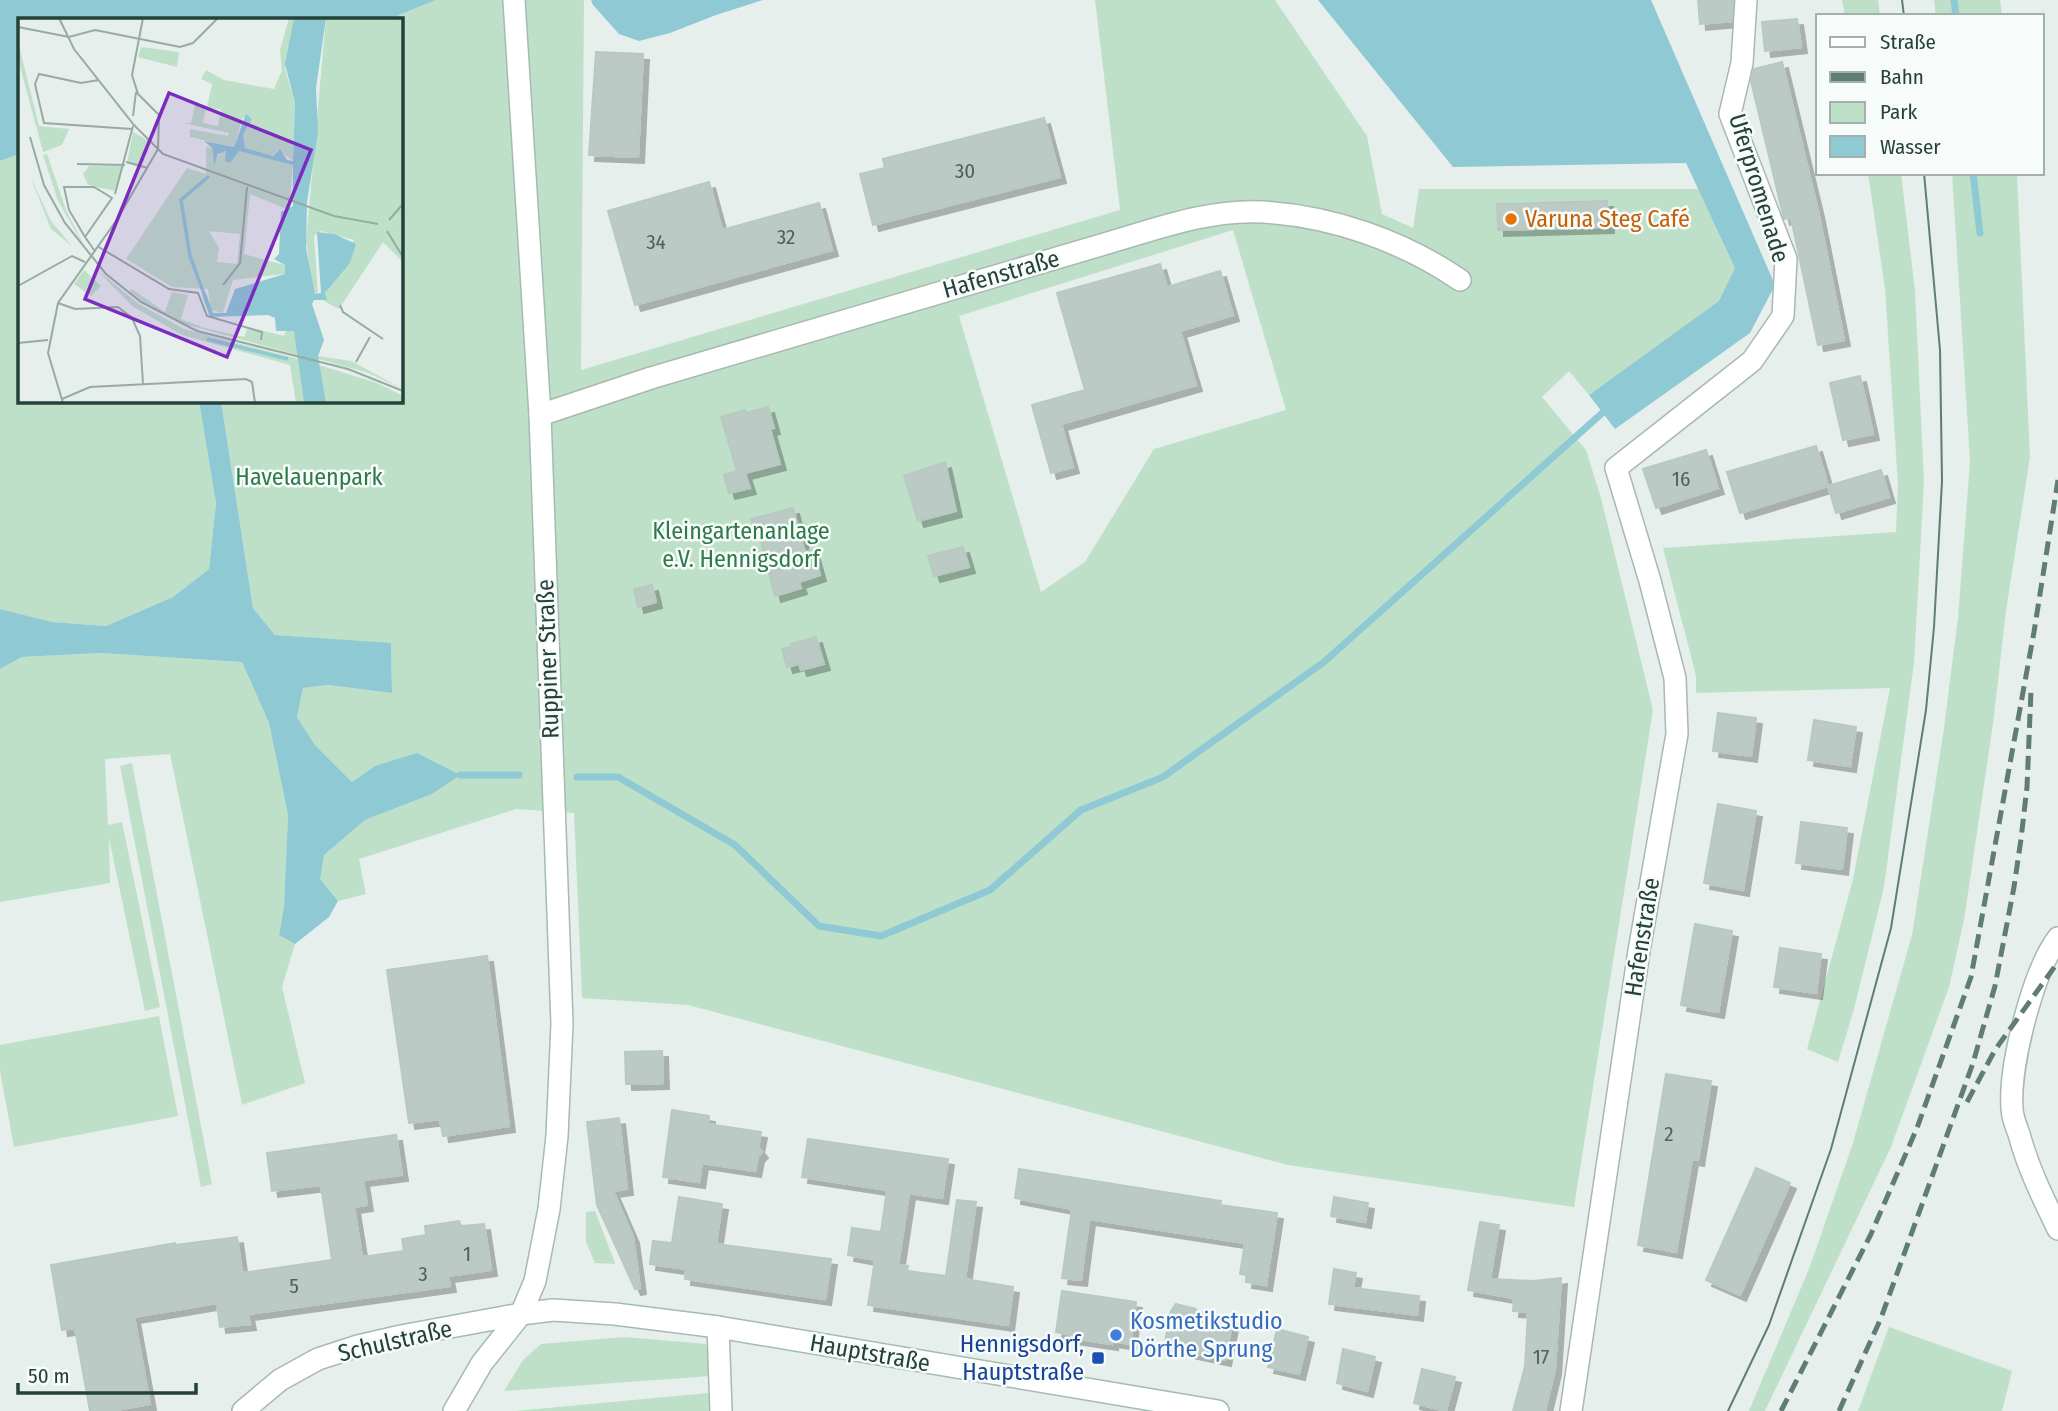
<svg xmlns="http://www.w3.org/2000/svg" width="2058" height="1411" font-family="'Fira Sans Condensed',sans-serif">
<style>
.green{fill:#bfe0c8;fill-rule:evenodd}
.water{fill:#8ec9d4}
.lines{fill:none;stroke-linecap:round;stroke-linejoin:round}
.stream{stroke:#8ec9d4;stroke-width:7}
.building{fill:#bbcac4;stroke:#b8c9c2;stroke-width:2;filter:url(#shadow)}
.minor-casing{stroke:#a8b8b2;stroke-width:24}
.secondary-casing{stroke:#a4bbb3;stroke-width:24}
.minor{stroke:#fff;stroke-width:21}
.secondary{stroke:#fff;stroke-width:21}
.tram{stroke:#5f7d75;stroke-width:2}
.rail{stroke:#5f7d75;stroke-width:5;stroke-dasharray:14 7;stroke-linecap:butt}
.food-dot{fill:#e8710a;stroke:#f7fbf9;stroke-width:2.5}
.shop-dot{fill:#3f7fe0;stroke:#f7fbf9;stroke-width:2.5}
.transit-dot{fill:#1a4fb4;stroke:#f7fbf9;stroke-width:2.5}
.labels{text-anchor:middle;stroke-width:5;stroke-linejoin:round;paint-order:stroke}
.number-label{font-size:21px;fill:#4a645c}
.street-label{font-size:24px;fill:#24423a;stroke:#f7fbf9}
.food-label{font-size:24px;fill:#c56008;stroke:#f7fbf9;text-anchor:start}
.park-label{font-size:24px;fill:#2d7a4b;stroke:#f7fbf9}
.shop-label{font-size:24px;fill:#366cbe;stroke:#f7fbf9;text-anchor:start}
.transit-label{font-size:24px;fill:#164399;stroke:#f7fbf9;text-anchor:end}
.inset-river{fill:none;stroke:#8ec9d4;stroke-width:3.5}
.inset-road{fill:none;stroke:#98aaa4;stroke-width:2}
.view{fill:#7b2cbf;fill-opacity:0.15;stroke:#7b2cbf;stroke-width:3.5}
.inset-edge{fill:none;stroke:#24423a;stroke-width:3.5}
</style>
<defs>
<filter id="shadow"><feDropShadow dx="6" dy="6" stdDeviation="0" flood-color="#0004"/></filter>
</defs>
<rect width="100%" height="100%" fill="#e6efeb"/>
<g class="green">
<path d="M436 0H584L581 370 1120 210 1095 0H1275L1367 136 1382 214 1413 228 1419 189H1700L1735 268 1720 301 1589 395 1569 371 1542 397 1586 450 1601 498 1653 710 1574 1207 1288 1165 688 1005 582 998 574 813 516 809 359 859 366 894 338 901 319 879 324 855 365 820 432 794 375 766 352 782 315 745 297 717 303 688 328 685 392 693 391 644 275 635 253 608 221 401H401V19H389ZM1233 230 1286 410 1154 449 1085 562 1041 592 959 316Z"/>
<path d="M1842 0H1878L1880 16H1845Z"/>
<path d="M1934 0H2000L2002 16H1936Z"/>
<path d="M19 154V401H199L216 503 209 569 173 597 106 626 52 622 0 609V161Z"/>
<path d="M1868 173H1901L1915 291 1924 482 1914 663 1884 887 1854 1009 1838 1062 1807 1049 1853 879 1890 688 1696 693V676L1663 548 1896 532 1898 484 1885 289Z"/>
<path d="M1952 173H2017L2030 457 2006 611 1993 724 1964 920 1949 987 1891 1147 1765 1411H1749L1809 1269 1852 1146 1912 935 1944 728 1958 617 1970 461Z"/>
<path d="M101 653 242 662 269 723 288 815 284 906 279 935 295 944 282 987 305 1083 242 1105 170 754 105 759 108 825 122 822 160 1007 145 1011 109 838 110 883 0 902V669L22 657Z"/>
<path d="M132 763 212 1184 201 1187 120 766Z"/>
<path d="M159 1016 178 1116 14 1147 0 1071V1045Z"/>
<path d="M595 1211 615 1263V1264L595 1263 586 1242V1212Z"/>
<path d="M1889 1327 2012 1371 2002 1411H1858Z"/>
<path d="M625 1337 706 1344 711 1376 504 1391 523 1360 541 1344Z"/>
<path d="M730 1391 733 1411H515Z"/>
</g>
<g class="water">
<path d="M0 0H436L389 19H19V154L0 161Z"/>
<path d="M591 0H763L716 15 670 33 639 41 619 34 593 5Z"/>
<path d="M1318 0H1651L1775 285 1750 333 1615 429 1589 395 1719 301 1735 268 1686 163 1453 167Z"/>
<path d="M199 401H221L253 608 275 635 391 643 392 693 328 685 303 688 297 717 315 745 352 782 375 766 417 753 460 775 432 794 365 820 324 855 320 879 338 901 329 917 295 944 279 935 284 906 288 815 269 723 242 662 101 653 22 657 0 669V609L52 622 106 626 173 597 209 569 216 503Z"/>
</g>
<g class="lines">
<g class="stream">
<path d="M1954 0 1956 16"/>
<path d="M1973 173 1980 233"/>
<path d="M460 775H519"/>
<path d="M577 777H618L735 845 819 926 881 936 990 890 1081 810 1163 777 1324 662 1609 407"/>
</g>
</g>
<g class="building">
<path d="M1698 0H1733L1732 21 1700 24Z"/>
<path d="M1797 19 1801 47 1765 51 1762 22Z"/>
<path d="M596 52 643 54 638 157 589 155Z"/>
<path d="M1782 62 1818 211 1844 340 1818 345 1791 218 1784 219 1751 81 1754 69Z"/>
<path d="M1044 118 1060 177 873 225 860 174 885 168 883 159Z"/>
<path d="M709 182 722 230 819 203 832 250 635 305 608 211Z"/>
<path d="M1607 201 1608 227 1498 230 1497 204Z"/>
<path d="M1160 264 1167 287 1220 271 1233 315 1180 331 1196 385 1061 424 1073 467 1051 473 1032 405 1085 390 1057 293Z"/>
<path d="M1860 376 1873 434 1843 440 1830 383Z"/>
<path d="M768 407 774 428 770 429 780 464 745 473 750 488 729 493 724 475 737 471 721 417 745 410 746 413Z"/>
<path d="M1816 446 1828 486 1740 513 1727 472Z"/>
<path d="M1706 450 1718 488 1656 508 1643 469Z"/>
<path d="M945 462 956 511 918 521 904 476Z"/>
<path d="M1881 470 1889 497 1836 513 1828 486Z"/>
<path d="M793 508 805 552 813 550 820 575 799 582 801 588 775 596 760 538 757 539 751 519Z"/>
<path d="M963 547 969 567 934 576 928 556Z"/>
<path d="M652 585 656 602 638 607 634 589Z"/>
<path d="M816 637 824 664 801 670 799 664 787 667 782 649 791 647V644Z"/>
<path d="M1718 713 1756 718 1751 756 1713 751Z"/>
<path d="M1814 720 1856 727 1850 766 1808 760Z"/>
<path d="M1718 804 1756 811 1743 890 1704 883Z"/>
<path d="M1801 822 1847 828 1842 869 1796 863Z"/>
<path d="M1695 924 1732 931 1718 1012 1681 1005Z"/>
<path d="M1780 948 1821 954 1816 993 1774 987Z"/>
<path d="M487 956 509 1126 443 1136 440 1119 409 1123 387 970Z"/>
<path d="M662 1051 663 1083 626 1084 625 1052Z"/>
<path d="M1666 1074 1711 1081 1698 1160 1692 1159 1676 1252 1638 1245Z"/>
<path d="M672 1110 709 1116 708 1124 761 1132 758 1147 762 1152 758 1156 755 1171 702 1163 699 1182 663 1177Z"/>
<path d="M619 1118 627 1189 613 1191 633 1237 640 1288 635 1289 597 1205 587 1122Z"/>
<path d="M396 1135 402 1175 363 1180 367 1205 354 1207 362 1257 404 1251 402 1239 426 1235 425 1226 459 1221 461 1226 484 1224 491 1270 448 1276 450 1286 248 1314 250 1324 220 1327 217 1303 134 1317 150 1404 111 1411H90L75 1328 62 1330 51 1265 175 1243 176 1245 237 1237 242 1273 332 1260 321 1185 272 1191 267 1153Z"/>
<path d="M808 1139 948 1159 942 1198 909 1193 898 1265 908 1266 907 1271 946 1276 957 1200 976 1202 965 1279 1013 1287 1008 1325 868 1305 875 1260 848 1255 852 1228 881 1232 887 1190 802 1177Z"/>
<path d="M1756 1168 1790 1183 1740 1295 1706 1280Z"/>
<path d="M1019 1169 1221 1201 1220 1205 1277 1213 1266 1285 1246 1282 1247 1275 1240 1274 1245 1243 1089 1219 1081 1280 1062 1278 1072 1209 1015 1198Z"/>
<path d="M679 1197 722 1204 716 1244 831 1259 825 1299 685 1279 686 1269 650 1264 653 1241 672 1243Z"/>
<path d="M1334 1197 1368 1203 1365 1222 1331 1216Z"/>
<path d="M1480 1222 1499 1225 1490 1279 1533 1281 1561 1278 1555 1369 1545 1411H1513L1525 1367 1528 1312 1513 1311 1514 1298 1468 1290Z"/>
<path d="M1334 1269 1356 1273 1353 1288 1419 1296 1417 1315 1329 1304Z"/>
<path d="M1062 1291 1136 1302 1130 1344 1112 1341V1344L1071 1338 1072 1335 1056 1332Z"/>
<path d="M1176 1304 1196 1309V1311L1233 1319 1225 1360 1164 1347 1171 1311Z"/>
<path d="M1277 1329 1308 1337 1299 1374 1268 1367Z"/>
<path d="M1343 1349 1375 1357 1367 1391 1337 1383Z"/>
<path d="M1422 1369 1455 1377 1446 1411 1414 1403Z"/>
</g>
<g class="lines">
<defs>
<g id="minor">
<path d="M540 415 651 378 1111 242C1159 228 1211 209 1262 212 1332 216 1403 241 1460 280"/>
<path d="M2058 938C2033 971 2009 1066 2012 1108 2012 1117 2016 1126 2019 1134 2028 1168 2043 1198 2058 1229"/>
<path d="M718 1327 721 1411"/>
<path d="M243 1411 280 1380 318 1359 358 1346 401 1336 521 1314"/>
<path d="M1571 1411 1639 951 1677 734 1675 678 1650 581 1616 468 1752 361 1783 316 1786 259 1730 114 1742 63 1746 0"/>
</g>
<g id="secondary">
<path d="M521 1314 553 1310 615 1314 718 1327 1218 1411"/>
<path d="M454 1411 482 1363 521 1314 535 1281 549 1209 557 1136 562 1024 540 415 514 0"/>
</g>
</defs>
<use href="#minor" class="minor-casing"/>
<use href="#secondary" class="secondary-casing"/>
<use href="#minor" class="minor"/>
<use href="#secondary" class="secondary"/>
<g class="tram">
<path d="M1902 0 1904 16"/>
<path d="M1728 1411 1769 1325 1831 1149 1891 928 1926 710 1934 627 1942 481 1940 350 1924 173"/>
</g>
<g class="rail">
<path d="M1967 1102 1995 1050 2058 962"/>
<path d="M1781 1411 1871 1234 1917 1128 1971 977 2034 632 2058 480"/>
<path d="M1839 1411 1881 1318 1973 1063 1995 986 2014 887 2021 839 2027 787 2031 691"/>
</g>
</g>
<circle class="food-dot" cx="1511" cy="219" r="7"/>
<circle class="shop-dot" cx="1116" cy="1335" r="7"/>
<rect class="transit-dot" x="1091" y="1351" width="14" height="14" rx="3.5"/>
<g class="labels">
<g class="number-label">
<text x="965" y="178">30</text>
<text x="786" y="244">32</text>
<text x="656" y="249">34</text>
<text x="1681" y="486">16</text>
<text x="1669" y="1141">2</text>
<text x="467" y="1261">1</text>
<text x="423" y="1281">3</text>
<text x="294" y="1293">5</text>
<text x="1541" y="1364">17</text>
</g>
<g class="street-label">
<text transform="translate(1759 188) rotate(73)" y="8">Uferpromenade</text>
<text transform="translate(1001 274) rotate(-16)" y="8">Hafenstraße</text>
<text transform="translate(548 659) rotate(-92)" y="8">Ruppiner Straße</text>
<text transform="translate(1642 937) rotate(-81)" y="8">Hafenstraße</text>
<text transform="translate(395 1341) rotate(-13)" y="8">Schulstraße</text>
<text transform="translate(870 1353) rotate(10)" y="8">Hauptstraße</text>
</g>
<g class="food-label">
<text x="1525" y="227">Varuna Steg Café</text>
</g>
<g class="park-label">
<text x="309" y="485">Havelauenpark</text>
<text x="741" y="539">Kleingartenanlage<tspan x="741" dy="28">e.V. Hennigsdorf</tspan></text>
</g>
<g class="shop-label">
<text x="1130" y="1329">Kosmetikstudio<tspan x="1130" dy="28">Dörthe Sprung</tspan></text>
</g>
<g class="transit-label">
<text x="1084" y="1352">Hennigsdorf,<tspan x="1084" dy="28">Hauptstraße</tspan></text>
</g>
</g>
<g transform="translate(18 18)">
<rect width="385" height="385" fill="#e6efeb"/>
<path d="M271 0H276L267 51 277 85 275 143 260 132 254 138 227 130 225 117 232 106 225 99 216 129 172 119V111L210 118 211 115 165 105H173L177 87 188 89 185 105 200 108 203 92 189 89 194 66 183 61 188 52 206 62 256 71 264 52 262 32ZM308 0H385V244L365 224 321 291 306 283 307 276 336 222 303 213 296 218 300 277 295 273 288 223ZM0 24 21 108 51 111 44 127 25 134 0 41ZM123 29 161 34 159 49 120 39ZM115 114 131 123 123 149 109 145ZM188 129 194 130 195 143 205 133 211 135 207 143 221 133 275 146 271 192 232 176 226 236 267 247V256L215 262 205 295 193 292 190 271 154 269 108 241 169 150 188 156ZM191 213 222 216 219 246 199 244 201 230ZM29 136 48 192 69 233 40 183 25 137ZM71 148H106L97 173 70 167 65 156ZM12 158 33 203 54 228 33 211ZM78 251 121 286 166 311 280 341 286 385H278L272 347 164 317 114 288ZM66 252 83 268 73 278 56 266ZM114 271 147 294 154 274 170 277 163 301 187 310 226 319 230 309 266 318 268 313H276L280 337 166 306 127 285 111 273ZM300 338 333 343 385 371 348 354 300 341ZM301 347 359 365 385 378V385H308Z" fill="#bfe0c8" fill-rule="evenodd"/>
<path d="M276 0H308L298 70 300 114 289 184 288 230 297 276 303 275 299 214 316 216 338 226 332 245 307 275 309 282H296L294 286 306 322 300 338 308 385H286L276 313H258L257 300 250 297 192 299 184 277 188 275 195 295H208L217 271 267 256V247L256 241 261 236 263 194 275 188V147L221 133 212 145 207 143 208 133 200 136 196 147 194 130 186 123 216 129 228 96 234 101 225 117 227 130 255 138 262 131 269 142 275 143 277 85 267 46Z" fill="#8ec9d4"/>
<path class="inset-river" d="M186 276 172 238 163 182 191 158M189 321 270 341"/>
<path class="inset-road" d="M41 0 56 31 116 107 145 136 316 198 360 206M125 0 114 57 120 76 141 97 140 131M0 9 51 19 77 12 162 29 175 25 200 0M81 62 63 65 21 56 17 66 26 105 114 111M115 98 118 74M12 119 26 167 47 205 88 256 123 284 179 313 330 351 385 373M108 144 130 150M59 146 107 147M97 176 115 108M371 202 385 186M369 213 385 239M67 219 94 180 76 169H46L51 192 67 219 76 232M79 228 151 271 180 275 189 298 244 314 243 322M205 267 222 245 229 169M0 268 54 238 67 244M40 285 57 291 100 289 114 300 122 318 125 366M322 287 325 294 365 321M0 325 30 322M338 344 352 319M44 381 72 369 228 361 234 364 237 385M45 385 30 335 40 285 100 200 140 131"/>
<path class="view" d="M151 75 293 132 209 339 67 281Z"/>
<rect width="385" height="385" class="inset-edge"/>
</g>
<rect x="1816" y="14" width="228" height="161" fill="#f7fbf9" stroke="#a3b1ad" stroke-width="2"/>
<rect x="1830" y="37" width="35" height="10" fill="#ffffff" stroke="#a3b1ad" stroke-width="2"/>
<text x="1880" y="49" font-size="21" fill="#24423a">Straße</text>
<rect x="1830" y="72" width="35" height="10" fill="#5f7d75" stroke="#a3b1ad" stroke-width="2"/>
<text x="1880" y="84" font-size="21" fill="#24423a">Bahn</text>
<rect x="1830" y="102" width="35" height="21" fill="#bfe0c8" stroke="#a3b1ad" stroke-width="2"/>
<text x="1880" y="119" font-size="21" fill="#24423a">Park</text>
<rect x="1830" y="136" width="35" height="21" fill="#8ec9d4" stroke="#a3b1ad" stroke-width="2"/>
<text x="1880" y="154" font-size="21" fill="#24423a">Wasser</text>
<path d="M18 1383v10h178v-10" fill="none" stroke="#24423a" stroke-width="3.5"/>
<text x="28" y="1383" font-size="21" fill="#24423a" stroke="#f7fbf9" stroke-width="5" paint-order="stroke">50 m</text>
</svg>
